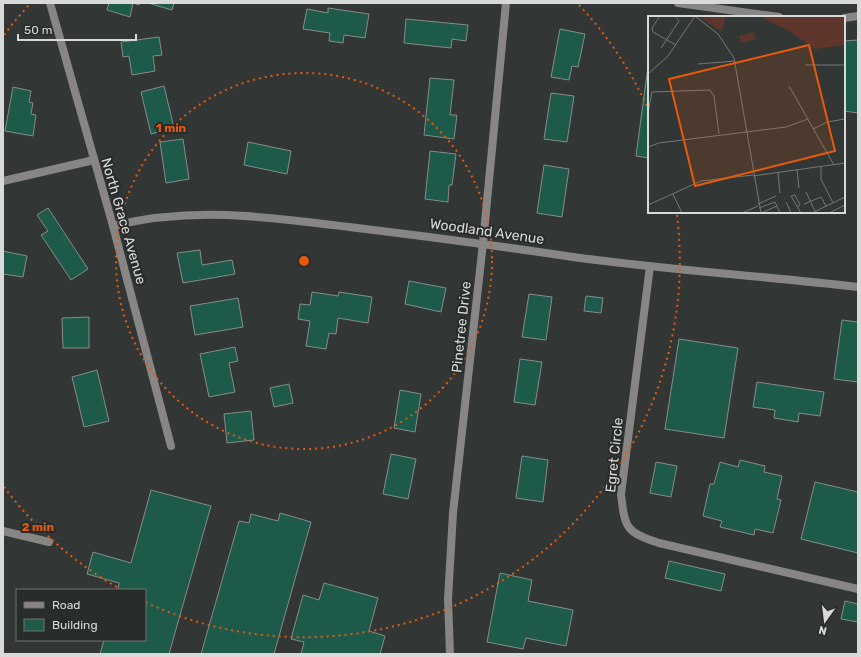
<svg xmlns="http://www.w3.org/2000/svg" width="861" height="657" font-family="Rubik,sans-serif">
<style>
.building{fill:#1d5a49;stroke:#878c8a}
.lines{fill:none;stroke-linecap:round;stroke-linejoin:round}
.street{stroke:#888685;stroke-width:8}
.ring{fill:none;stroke:#e8590c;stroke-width:2;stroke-dasharray:2 4}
.labels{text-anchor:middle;stroke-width:4;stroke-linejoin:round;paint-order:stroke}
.street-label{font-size:14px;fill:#d7dad9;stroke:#282c2b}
.inset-road{fill:none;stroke:#747877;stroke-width:1}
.view{fill:#e8590c;fill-opacity:0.15;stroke:#e8590c;stroke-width:2}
.inset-edge{fill:none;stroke:#d7dad9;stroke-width:2}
.centre{fill:#e8590c;stroke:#282c2b;stroke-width:2}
.ring-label{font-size:12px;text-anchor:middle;font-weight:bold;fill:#e8590c;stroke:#282c2b;stroke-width:4;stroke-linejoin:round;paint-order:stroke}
</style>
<rect width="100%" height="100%" fill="#323635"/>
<g class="building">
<path d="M109 3H140L139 5 133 3 130 17 107 10Z"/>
<path d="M148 3H174L172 10Z"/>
<path d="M328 8 369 14 365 38 344 35 343 43 329 41 330 33 303 29 307 9 328 13Z"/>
<path d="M406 19 468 25 466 41 452 39 451 48 404 43Z"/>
<path d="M560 29 585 34 578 67 572 66 569 80 551 77Z"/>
<path d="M159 37 162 55 153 56 155 71 132 75 129 56 123 57 121 42Z"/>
<path d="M858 40V113L844 111V41Z"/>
<path d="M649 59V158L636 156Z"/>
<path d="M430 78 454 80 450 115H457L454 139 424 135Z"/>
<path d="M164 86 174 128 151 134 141 92Z"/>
<path d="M13 87 31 91 29 102 33 103 31 114 36 115 33 136 5 131Z"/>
<path d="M551 93 574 96 567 142 544 139Z"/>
<path d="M183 139 189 179 166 183 160 142Z"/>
<path d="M248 142 291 151 287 174 244 165Z"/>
<path d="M430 151 456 154 452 185H449L448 202 425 199Z"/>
<path d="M544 165 569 169 562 217 537 213Z"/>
<path d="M48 208 88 269 71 280 41 235 48 231 37 215Z"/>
<path d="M200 250 202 265 232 260 235 274 183 283 177 253Z"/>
<path d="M3 251 27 256 23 277 3 274Z"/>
<path d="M409 281 446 288 441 312 405 304Z"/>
<path d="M312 292 338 296 339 292 372 297 368 323 338 318 336 334 329 333 326 349 306 346 310 321 298 319 300 304 310 305Z"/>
<path d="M529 294 552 297 546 340 522 337Z"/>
<path d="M586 296 603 298 601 313 584 311Z"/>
<path d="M238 298 243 327 195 335 190 306Z"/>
<path d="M89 317V348H63L62 318Z"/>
<path d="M842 320 858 322V382L834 379Z"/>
<path d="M679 339 738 348 724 438 665 429Z"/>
<path d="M235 347 238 361 229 363 235 392 209 397 200 354Z"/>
<path d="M520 359 542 362 535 405 514 402Z"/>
<path d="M97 370 109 421 84 427 72 377Z"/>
<path d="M757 382 824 392 820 416 799 413 798 422 774 418 775 410 753 407Z"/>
<path d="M289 384 293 403 274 407 270 388Z"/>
<path d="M400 390 421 394 415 432 394 428Z"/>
<path d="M251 411 254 440 227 443 224 414Z"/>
<path d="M391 454 416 459 408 499 383 494Z"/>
<path d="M522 456 548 460 543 502 516 498Z"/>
<path d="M740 460 765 466 764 472 782 476 777 499 781 500 773 533 755 529 754 535 720 527 722 521 703 516 710 484H714L720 462 738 467Z"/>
<path d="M656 462 677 466 671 497 650 493Z"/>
<path d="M815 482 858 492V553L801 539Z"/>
<path d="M151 490 211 506 169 654H100L104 640H145V590H118L119 583 87 574 93 552 131 563Z"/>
<path d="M280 513 311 522 274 654H201L239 521 249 523 251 514 278 521Z"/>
<path d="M669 561 725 574 721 591 665 578Z"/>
<path d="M500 573 532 580 528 601 573 610 566 646 526 638 523 649 487 642Z"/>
<path d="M324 583 378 598 369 631 385 636 380 654H301L304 642 291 639 303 595 319 600Z"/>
<path d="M845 601 858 604V622L841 619Z"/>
</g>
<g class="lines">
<g class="street">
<path d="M50 3 113 226 171 446"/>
<path d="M678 3 779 17"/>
<path d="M844 18 858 16"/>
<path d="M3 181 94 160"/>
<path d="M113 226C193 206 269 217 349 227 424 236 499 246 573 257 668 270 763 276 858 287"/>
<path d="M650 266 621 494C625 529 626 532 659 543L858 589"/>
<path d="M3 531 49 542"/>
<path d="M450 654 448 599 453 513 483 243 506 3"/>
</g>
</g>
<g class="ring">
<circle cx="304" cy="261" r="188"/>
<path d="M122 590A376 376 0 0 1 4 487M4 35A376 376 0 0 1 29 5M579 5A376 376 0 0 1 649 111M677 215A376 376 0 0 1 145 602"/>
</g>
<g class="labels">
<g class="street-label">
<text transform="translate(124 221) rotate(74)" y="5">North Grace Avenue</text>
<text transform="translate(487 231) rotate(8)" y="5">Woodland Avenue</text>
<text transform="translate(461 327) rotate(-84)" y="5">Pinetree Drive</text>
<text transform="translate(614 455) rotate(-84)" y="5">Egret Circle</text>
</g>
</g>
<g transform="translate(648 16)">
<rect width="197" height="197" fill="#323635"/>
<path d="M51 0H78L74 15 68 12ZM111 0H197V42L196 29 167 33 143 16Z" fill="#5e362c"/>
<path d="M106 16 108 23 93 27 91 20Z" fill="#5e362c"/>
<path class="inset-road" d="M12 0 4 12 5 16 28 29M47 0 70 18 86 42 113 197M13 32 31 5 27 0M50 48 87 45M157 49H197M0 58 20 40 47 0M141 70 186 149M0 97 4 76 62 74 66 80 71 118M165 113 179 106 197 103M0 131 11 127 138 111 160 103M173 151V163L185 187M149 153 151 172M130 156 132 177M105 160 197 147M158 176 167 195M25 178 34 197M138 186 143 197M110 188 128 180M156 188 173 181 178 190M0 189 53 165 105 159M150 191 152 189 147 179 143 180 153 197M111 192 127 186 132 197M94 197 110 190M113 197 129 190M164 197 197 181M181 197 197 189"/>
<path class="view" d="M161 29 187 135 47 170 21 63Z"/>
<rect width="197" height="197" class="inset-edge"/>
</g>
<circle cx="304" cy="261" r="6" class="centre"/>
<g class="ring-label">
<text x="171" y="132">1 min</text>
<text x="38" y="531">2 min</text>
</g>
<rect width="861" height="657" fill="none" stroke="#d7dad9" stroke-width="8"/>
<rect x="16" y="589" width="130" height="52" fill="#282c2b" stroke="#6e7271"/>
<rect x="24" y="602" width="20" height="6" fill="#888685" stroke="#6e7271"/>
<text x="52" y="609" font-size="12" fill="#d7dad9">Road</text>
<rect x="24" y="619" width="20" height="12" fill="#1d5a49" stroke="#6e7271"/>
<text x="52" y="629" font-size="12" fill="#d7dad9">Building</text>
<g transform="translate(825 621) rotate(194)" stroke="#282c2b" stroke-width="3" paint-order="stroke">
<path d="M0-3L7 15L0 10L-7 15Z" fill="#d7dad9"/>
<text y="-6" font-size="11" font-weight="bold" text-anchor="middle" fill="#d7dad9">N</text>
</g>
<path d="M18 34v6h118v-6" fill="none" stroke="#d7dad9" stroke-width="2"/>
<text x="24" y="34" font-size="12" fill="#d7dad9" stroke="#282c2b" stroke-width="3" paint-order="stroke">50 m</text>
</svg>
